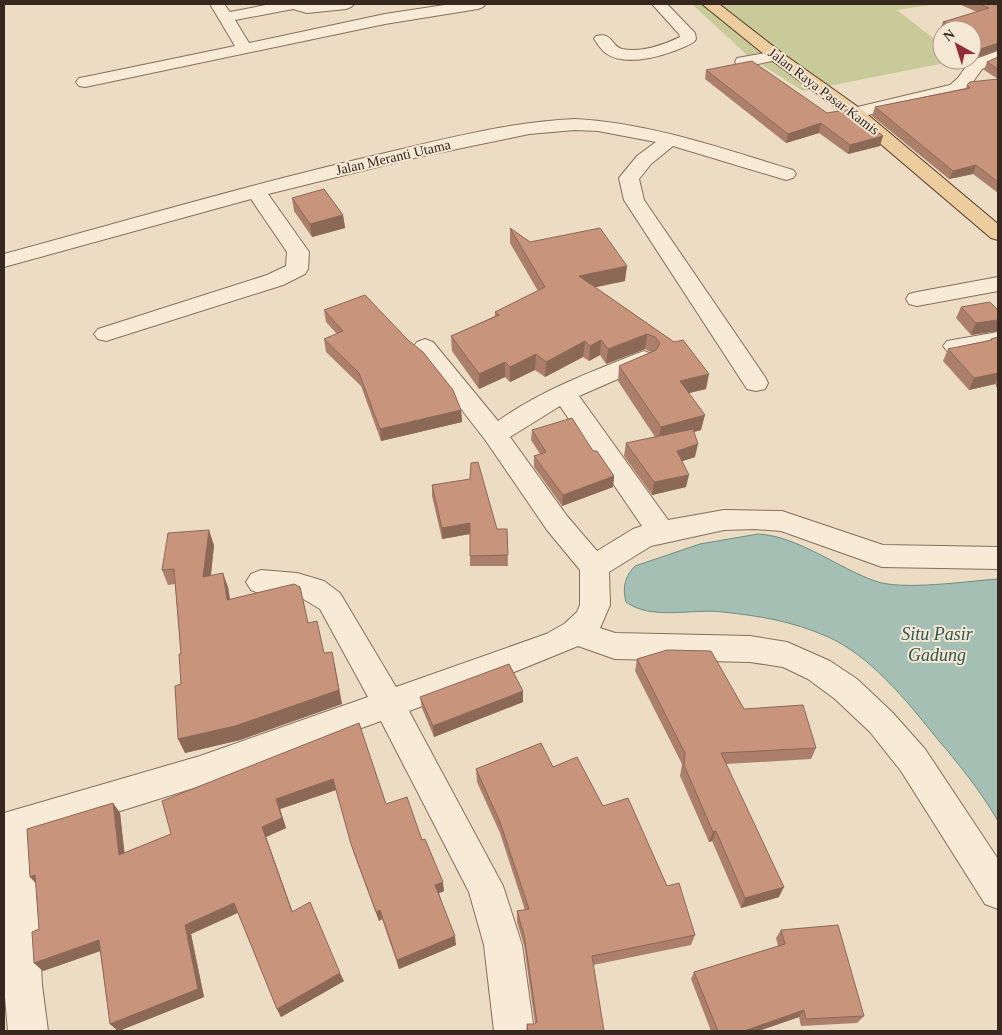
<svg xmlns="http://www.w3.org/2000/svg" width="1002" height="1035" font-family="'Times New Roman',serif">
<style>
.green{fill:#c9ca99}
.water{fill:#a6bfb5;stroke:#6d8d82}
.lines{fill:none;stroke-linecap:round;stroke-linejoin:round}
.minor-casing{stroke:#866e5b;stroke-width:2}
.major-casing{stroke:#543d30;stroke-width:2}
.minor{fill:#f7ebd7;fill-rule:evenodd}
.major{fill:#edcd9e;fill-rule:evenodd}
.wall{fill:#ac7f6b}
.shaded-wall{fill:#8c6857}
.building{fill:#c8947c;stroke:#8c6857}
.labels{text-anchor:middle;stroke-width:4;stroke-linejoin:round;paint-order:stroke}
.far-street-label{font-size:14px;fill:#37281f;stroke:#f4e7d4}
.water-label{font-size:18px;font-style:italic;fill:#2f564f;stroke:#f4e7d4}
</style>
<rect width="100%" height="100%" fill="#ecdcc4"/>
<path class="green" d="M692 4H937L897 10 942 45V60H960L803 91 748 56Z"/>
<path class="water" d="M758 534C798 536 838 568 875 581 902 591 968 581 998 579V821C980 790 958 763 935 736 906 700 870 655 826 636 791 621 760 616 723 612 693 608 652 621 626 602 622 588 625 576 635 566L700 544Z"/>
<g class="lines">
<defs>
<g id="minor">
<path d="M210 4H224L230 12 271 4H354L351 7 346 9 307 13 293 9 235 20 249 43 385 14 451 4H486L483 7 478 9 385 24 85 87 79 86 76 82 79 78 85 77 235 46Z"/>
<path d="M652 4H667L695 33 696 39 694 42C673 54 628 68 607 54 601 50 598 44 594 39L596 36C613 32 610 45 622 49 640 53 664 45 680 37L679 34Z"/>
<path d="M776 51 782 53 784 56 782 59 743 67 737 66 735 62 737 58Z"/>
<path d="M998 51V62L982 69 970 86 962 93 855 118 849 117 846 113 849 109 950 85 958 78 970 61Z"/>
<path d="M575 119C650 123 721 148 793 170L796 174 793 178 786 180 673 146 651 164 639 179 644 200 765 377 768 383 765 389 756 391 747 389 624 200 619 178 637 156 656 142 598 131 575 130 529 134 414 158 268 194 309 252 308 269 305 274 283 285 106 341 98 339 94 334 98 329 267 275 286 266 287 252 251 199 4 267V254C129 220 255 183 381 154 445 139 509 122 575 119Z"/>
<path d="M998 277V291L917 306 909 304 906 299 909 294 917 292Z"/>
<path d="M998 332V346L955 354 947 351 943 346 947 341Z"/>
<path d="M425 339 433 342 498 421C540 391 588 373 636 354L644 351 652 354 656 359 652 364 579 396 668 520 724 510 782 511 883 545 998 547V569L882 567 781 531 754 529 724 530 651 546 609 572 610 605 600 628 615 633 750 636 787 642 830 661 857 679 892 712 925 749 998 859V909L985 904 901 771 870 732 835 699 808 679 783 667 750 662 615 659 578 646 507 675 409 711 503 886 522 945 534 1031H494L484 945 469 892 381 721 200 786 34 838 42 985 48 1031H8L4 986V813L200 756 368 697 320 609 300 597 261 594 251 590 246 582 251 574 261 570 297 573 324 581 340 593 396 687 546 634 564 624 577 612 580 605V570L547 530 486 441 417 352 413 347 417 342ZM560 406 642 526 633 529 597 551 567 516 510 437Z"/>
</g>
<path id="major" d="M702 4H719L782 53 861 109 998 224V240L991 238 849 117 770 59Z"/>
</defs>
<use href="#minor" class="minor-casing"/>
<use href="#major" class="major-casing"/>
<use href="#minor" class="minor"/>
<use href="#major" class="major"/>
</g>
<g class="wall">
<path d="M959 4H998V50L972 59V30L942 31 940 30 943 22 977 12Z"/>
<path d="M998 57V193L973 174 949 179 872 116 875 107 966 88 967 85 998 79 984 70 987 62Z"/>
<path d="M706 70 827 113 880 146 848 154 819 133 786 143 705 79Z"/>
<path d="M292 198 343 215 345 228 312 237 294 211Z"/>
<path d="M510 228 530 242 625 281 595 287 674 342 706 389 689 393 701 430 694 432 695 457 682 461 686 487 652 495 624 456 626 443 655 437 618 381 619 366 651 352 645 349 606 364 600 355 589 361 583 357 545 377 535 370 510 382 505 377 479 389 452 351 451 336 495 316V312L538 291 510 243Z"/>
<path d="M961 307 998 310V331L971 335 956 318Z"/>
<path d="M324 310 461 410 462 422 381 441 361 386 326 352 324 339 337 334 326 322Z"/>
<path d="M998 337V390L995 384 969 390 943 361 948 349 990 340 991 339Z"/>
<path d="M532 430 593 451 614 476 613 487 562 506 534 467V456L540 454 531 440Z"/>
<path d="M432 485 497 529H507L508 566H470V534L442 539 432 496Z"/>
<path d="M214 545 211 575 228 587 230 599 300 587 308 623 324 653 335 666 342 704 240 740 185 753 181 684V654L175 584 168 585 162 570Z"/>
<path d="M637 659 744 709 816 748 811 759 726 764 779 897 741 908 712 841 709 842 680 776 682 764 635 671Z"/>
<path d="M420 697 523 702 434 737 422 708Z"/>
<path d="M359 723 386 804 422 840 444 891 439 893 456 945 399 969 382 919 379 921 354 854 336 790 280 809 286 828 266 837 292 912 344 981 281 1017 277 1009 238 913 191 934 204 997 118 1031 110 1024 100 951 43 971 34 963 39 929 113 803 120 813 124 853 171 834Z"/>
<path d="M553 767 603 806 667 886 695 935 691 945 593 965 604 1031H526L527 1024H535L524 945 517 922V911L525 910 500 833 477 782 476 769Z"/>
<path d="M781 930 864 1016 857 1023 801 1026 799 1017 758 1031H711L691 979 694 972 778 946 776 938Z"/>
</g>
<g class="shaded-wall">
<path d="M998 43V50L972 59V52Z"/>
<path d="M821 123 819 133 786 143 788 134Z"/>
<path d="M883 136 880 146 848 154 850 145Z"/>
<path d="M976 165 973 174 949 179 953 171Z"/>
<path d="M343 215 345 228 312 237 310 224Z"/>
<path d="M627 266 625 281 578 291 579 276Z"/>
<path d="M998 320V331L971 335 976 323Z"/>
<path d="M647 334 645 349 606 364 608 349Z"/>
<path d="M601 340 600 355 589 361 590 346Z"/>
<path d="M585 341 583 357 545 377 546 362Z"/>
<path d="M536 354 535 370 510 382V367Z"/>
<path d="M505 362V377L479 389V374Z"/>
<path d="M998 373V377L995 384 969 390 974 378Z"/>
<path d="M709 374 706 389 677 396 680 381Z"/>
<path d="M461 410 462 422 381 441 380 429Z"/>
<path d="M705 415 701 430 658 442 661 427Z"/>
<path d="M698 444 695 457 674 464 677 451Z"/>
<path d="M689 475 686 487 652 495 654 482Z"/>
<path d="M614 476 613 487 562 506 563 495Z"/>
<path d="M470 523V534L442 539V528Z"/>
<path d="M209 530 214 545 209 592 203 577Z"/>
<path d="M223 573 228 587 232 615 227 600Z"/>
<path d="M332 652 342 704 240 740 185 753 178 739Z"/>
<path d="M523 691V702L434 737 433 726Z"/>
<path d="M333 779 336 790 280 809 286 828 266 837 296 921 292 912 262 827 276 799Z"/>
<path d="M113 803 120 813 126 865 119 855Z"/>
<path d="M716 831 712 841 709 842 713 832Z"/>
<path d="M35 875 39 887 30 877Z"/>
<path d="M443 882 444 891 437 894 435 885Z"/>
<path d="M784 887 779 897 741 908 745 898Z"/>
<path d="M234 903 239 912 191 934 204 997 119 1031H118L110 1024 185 925Z"/>
<path d="M380 910 382 919 379 921 376 912Z"/>
<path d="M455 936 456 945 399 969 397 960Z"/>
<path d="M99 940 106 949 43 971 34 963Z"/>
<path d="M340 973 344 981 281 1017 277 1009Z"/>
<path d="M804 1010 799 1017 758 1031H744Z"/>
</g>
<g class="building">
<path d="M979 4H998V43L972 52V30H962L943 22 989 8Z"/>
<path d="M998 57V69L987 62Z"/>
<path d="M752 61 827 113 850 109 883 136 850 145 821 123 788 134 706 70Z"/>
<path d="M998 79V182L976 165 953 171 875 107 970 88 967 85 970 82Z"/>
<path d="M324 189 343 215 310 224 292 198Z"/>
<path d="M510 228 530 242 600 228 627 266 579 276 674 342 683 340 709 374 680 381 705 415 661 427 619 366 656 350 660 343 655 337 647 334 608 349 601 340 590 346 585 341 546 362 536 354 510 367 505 362 479 374 451 336 499 315 495 312 545 287Z"/>
<path d="M365 295 408 340 423 352 453 390 461 410 380 429 359 373 324 339 343 331 324 310Z"/>
<path d="M990 302 998 310V320L976 323 961 307Z"/>
<path d="M998 337V373L974 378 948 349 992 340 991 339Z"/>
<path d="M572 418 593 451H597L614 476 563 495 534 456 546 452 532 430Z"/>
<path d="M693 429 698 444 677 451 689 475 654 482 626 443Z"/>
<path d="M478 462 497 529H507L508 555 470 556V523L442 528 432 485 470 479 471 463Z"/>
<path d="M209 530 203 577 223 573 227 600 294 584 300 587 308 623 317 621 324 653 332 652 339 690 235 726 178 739 175 686 181 684 179 654H181L174 569 162 570 168 533Z"/>
<path d="M667 650 711 651 744 709 803 705 816 748 721 753 784 887 745 898 716 831 713 832 684 765 685 753 637 659Z"/>
<path d="M509 664 523 691 433 726 420 697Z"/>
<path d="M359 723 386 804 407 797 422 840 425 839 443 882 435 885 455 936 397 960 380 910 376 912 351 844 333 779 276 799 282 818 262 827 292 912 310 902 340 973 277 1009 234 903 185 925 198 989 110 1024 99 940 34 963 32 932 39 929 35 875 30 877 27 829 113 803 119 855 171 834 162 801Z"/>
<path d="M541 743 553 767 577 757 603 806 628 798 667 886 679 883 695 935 592 956 604 1031H528L527 1024H535L537 1022 524 935 517 911 529 909 500 822 476 769Z"/>
<path d="M838 925 864 1016 806 1019 804 1010 744 1031H718L694 972 785 944 781 930Z"/>
</g>
<g class="labels">
<g class="far-street-label">
<text transform="translate(824 91) rotate(37)" y="5">Jalan Raya Pasar Kamis</text>
<text transform="translate(393 157) rotate(-13)" y="5">Jalan Meranti Utama</text>
</g>
<g class="water-label">
<text x="937" y="640">Situ Pasir<tspan x="937" dy="21">Gadung</tspan></text>
</g>
</g>
<rect width="1002" height="1035" fill="none" stroke="#37281f" stroke-width="10"/>
<g transform="translate(957 45) rotate(321)"><circle r="24" fill="#f4e7d4" stroke="#a89b8c"/>
<path d="M0-4L9 19L0 12L-9 19Z" fill="#922e39"/>
<text y="-8" font-size="14" font-weight="bold" text-anchor="middle" fill="#37281f">N</text>
</g>
</svg>
